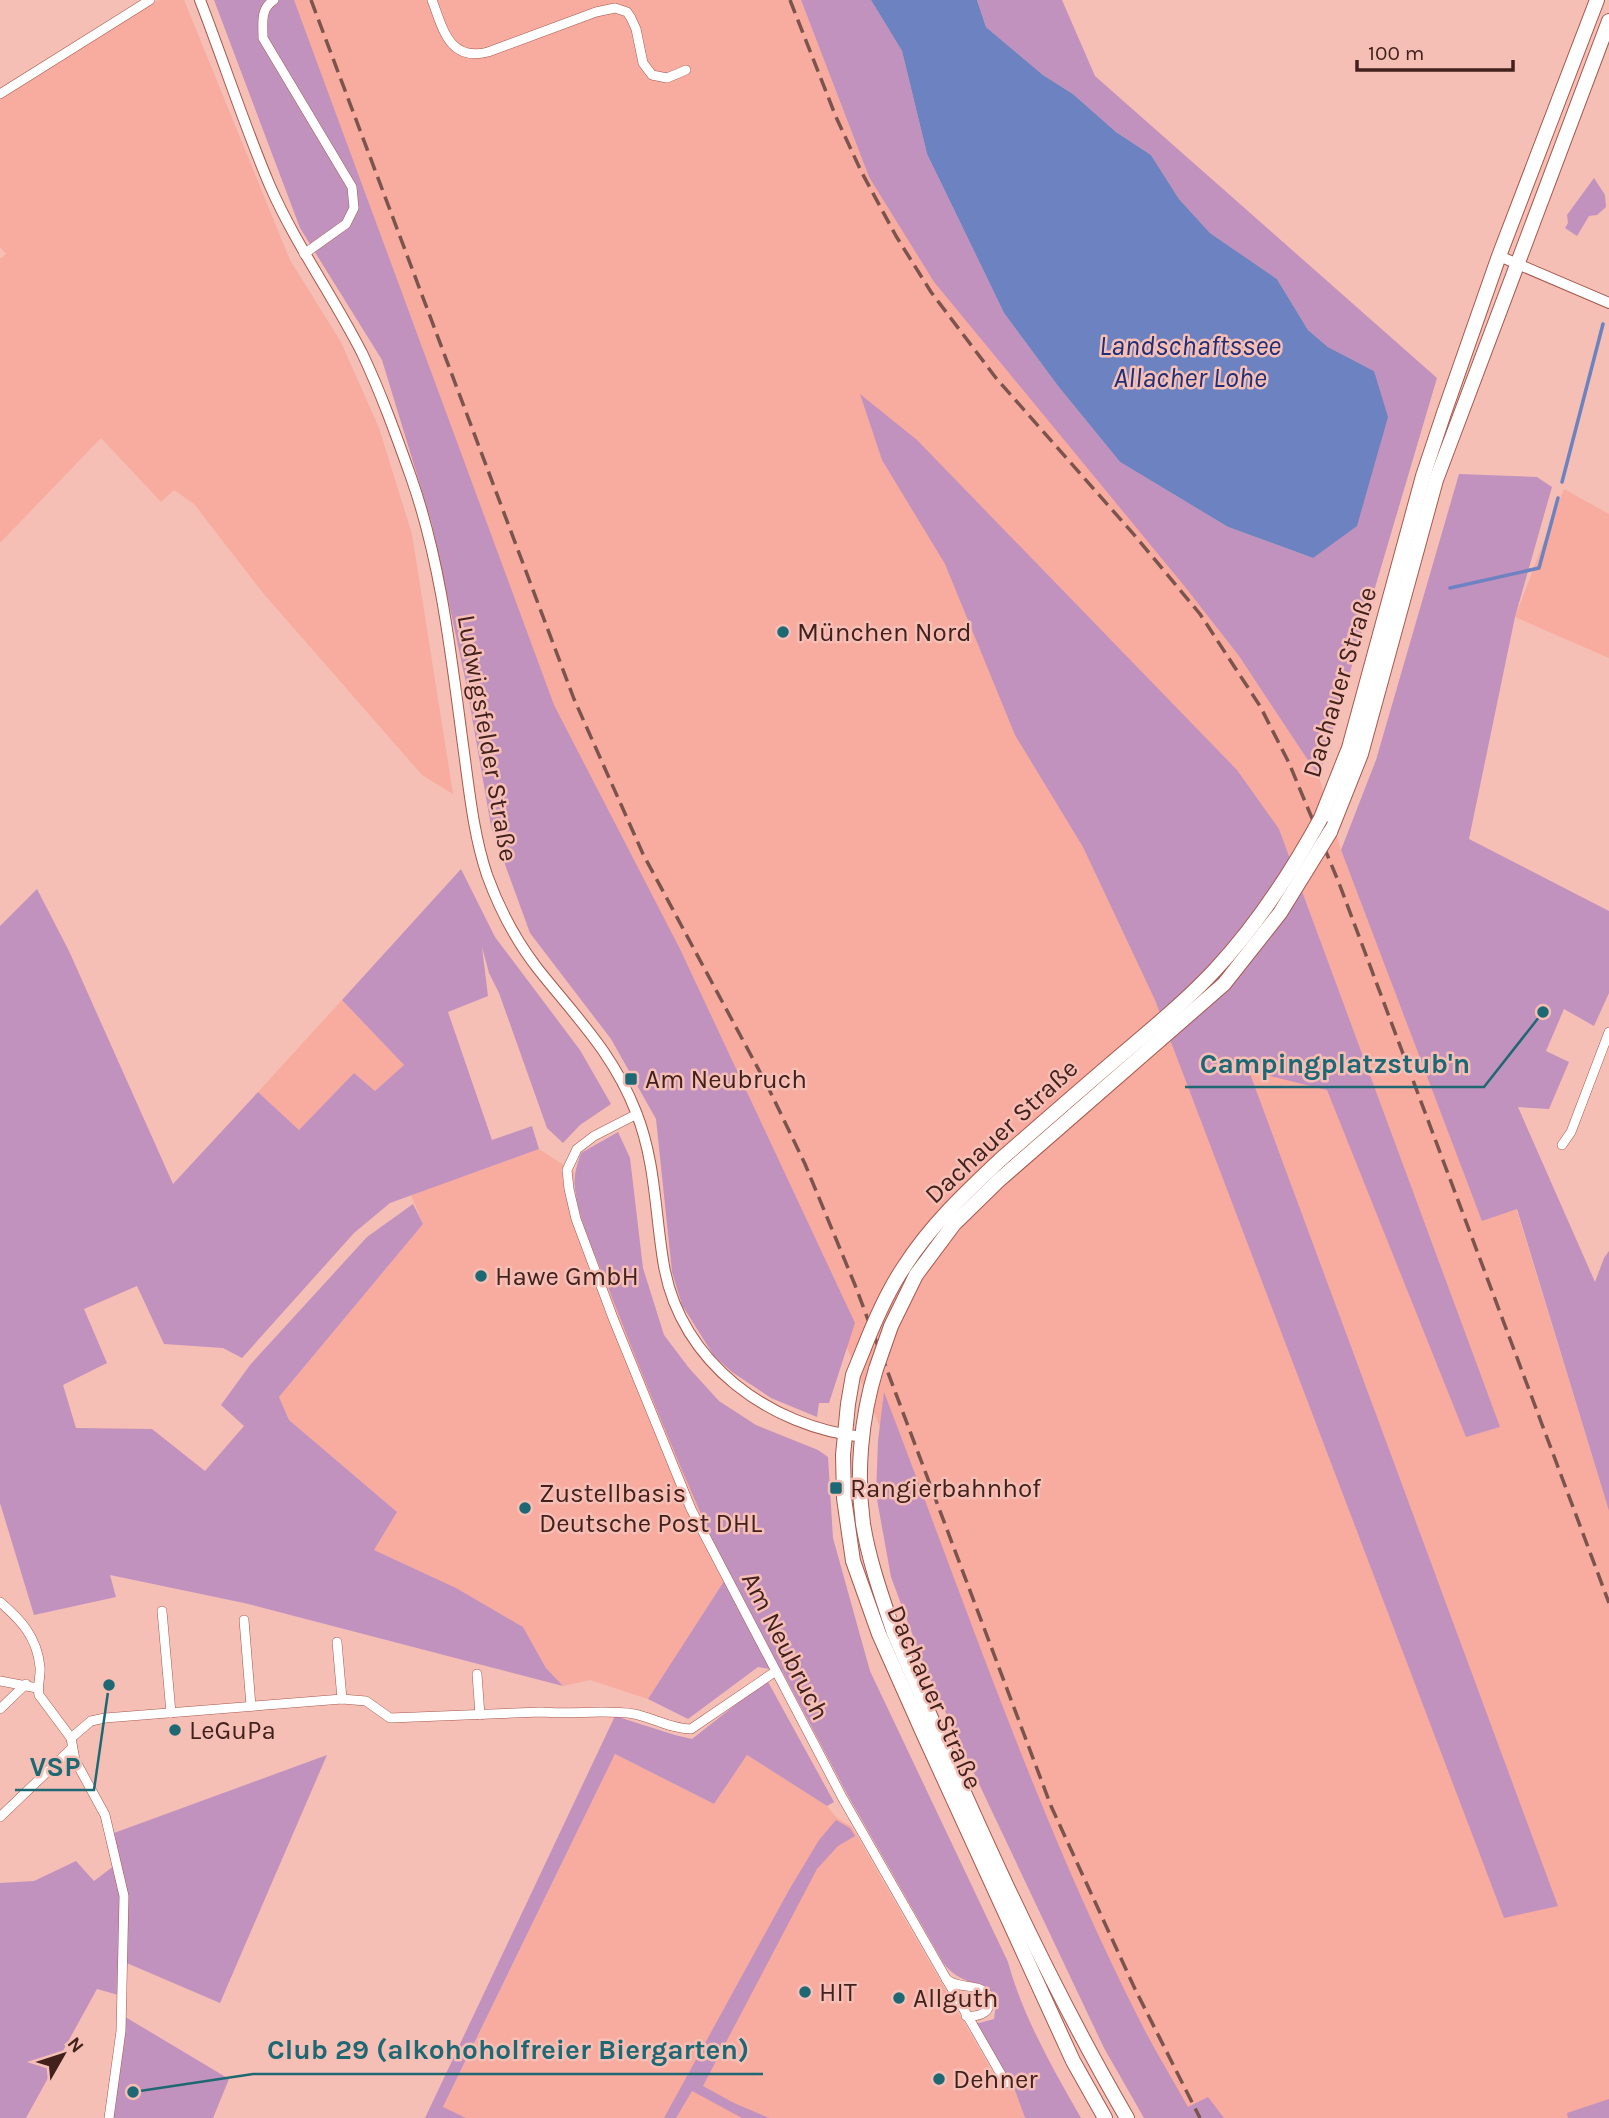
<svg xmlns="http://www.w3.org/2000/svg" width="1609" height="2118" font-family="Karla,sans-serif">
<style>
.built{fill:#f8ab9f;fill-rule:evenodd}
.green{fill:#c292be}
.water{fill:#6d82c0}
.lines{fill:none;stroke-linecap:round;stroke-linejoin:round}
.stream{stroke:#6d82c0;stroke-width:3.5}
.minor-casing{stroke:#a7584d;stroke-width:10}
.tertiary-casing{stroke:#a7584d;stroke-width:12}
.primary-casing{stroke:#a7584d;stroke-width:16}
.minor{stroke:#fff;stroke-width:9}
.tertiary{stroke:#fff;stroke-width:10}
.primary{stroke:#fff;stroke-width:14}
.rail{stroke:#7c544e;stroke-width:3.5;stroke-dasharray:14 7;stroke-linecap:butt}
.primary-bridge-casing{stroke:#a7584d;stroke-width:16;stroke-linecap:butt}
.primary-bridge{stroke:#fff;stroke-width:14}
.poi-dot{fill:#1d6872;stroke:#f5bfb6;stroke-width:2.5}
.labels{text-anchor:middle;stroke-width:5;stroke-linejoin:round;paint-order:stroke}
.poi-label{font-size:26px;fill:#42211c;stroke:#f5bfb6;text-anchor:start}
.street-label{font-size:26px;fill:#42211c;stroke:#f5bfb6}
.water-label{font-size:28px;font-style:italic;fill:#1f2e79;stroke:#f5bfb6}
.leader{fill:none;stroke:#1d6872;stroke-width:2.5}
.callout-dot{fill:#1d6872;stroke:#f5bfb6;stroke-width:2.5}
.callout-label{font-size:28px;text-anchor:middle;font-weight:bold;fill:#1d6872;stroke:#f5bfb6;stroke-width:5;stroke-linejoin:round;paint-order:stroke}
</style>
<rect width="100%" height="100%" fill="#f5bfb6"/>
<g class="built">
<path d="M158 0H184L290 260 341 342 379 428 412 534 453 794 422 775 263 593 194 504 174 490 161 502 101 438 0 543V259L6 254 0 247V98Z"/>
<path d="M278 0H801L868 175 934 282 1104 488 1238 627 1217 628 1239 656 1319 777 1341 850 1483 1221 1516 1208 1609 1511V2118H1197L1187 2107 1139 2020 1069 1881 818 1278 594 832ZM1279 829 1499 1426V1427L1477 1433 1334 1070 1256 1072 1248 1070Z"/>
<path d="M1564 489 1609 514V658L1515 617Z"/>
<path d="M342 1000 404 1065 375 1091 354 1073 299 1130 258 1092Z"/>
<path d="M539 1149 574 1172V1188L582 1217 627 1335 698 1507 728 1575 648 1699 590 1680 563 1686 546 1668 523 1627 455 1588 374 1550 397 1512 289 1420 279 1397 423 1224 411 1195Z"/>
<path d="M615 1754 714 1804 747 1755 827 1806 837 1818 852 1827 1003 2090 1013 2085 1025 2118H466L443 2108Z"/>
</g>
<g class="green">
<path d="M214 0H294L554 705 680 949 855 1323 829 1403H819L817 1417 771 1398 732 1372 714 1356 682 1305 672 1272 656 1119 611 1039 530 933 491 826 466 683 432 524 382 360 300 228Z"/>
<path d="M801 0H871L902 51 927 154 1004 313 1058 386 1120 462 1228 527 1313 558 1374 371 1328 347 1308 330 1277 279 1210 233 1179 199 1151 155 1116 132 1073 94 1043 75 986 27 977 0H1062L1095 76 1437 378 1319 777 1239 656 1186 588 934 282 869 177Z"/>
<path d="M1594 178 1605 195 1606 207 1597 215 1589 216 1577 236 1565 228 1568 223 1567 215Z"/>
<path d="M860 394 917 440 1237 770 1279 829 1500 1427 1466 1437 1327 1090 1249 1071 1558 1906 1504 1918 1155 1000 1083 847 1015 735 945 564 882 460Z"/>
<path d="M1459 474 1537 477 1552 487 1515 617 1469 839 1609 911V993L1594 1026 1564 1009 1546 1051 1569 1062 1549 1109 1518 1107 1595 1282 1604 1258 1609 1251V1511L1517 1209 1482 1221 1341 850 1376 760Z"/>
<path d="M461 869 495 937 580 1050 611 1104 580 1125 563 1143 547 1128 499 993 489 973 482 947 488 996 448 1012 492 1140 532 1126 539 1149 390 1203 354 1233 242 1358 223 1348 164 1344 137 1286 84 1309 107 1363 63 1385 76 1428 152 1429 205 1471 244 1426 221 1405 250 1365 367 1237 413 1204 423 1224 279 1397 289 1420 397 1512 374 1550 456 1588 523 1627 546 1668 563 1686 244 1603 110 1575 116 1597 34 1615 0 1503V926L37 889 69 951 173 1184 258 1092 299 1130 354 1073 375 1091 404 1065 342 1000Z"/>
<path d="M618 1132 630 1158 643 1268 664 1335 689 1368 719 1401 756 1425 818 1450 828 1457 833 1538 870 1671 1008 1962C1023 2017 1053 2069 1081 2118H1025L1013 2085 973 2022 979 2023 994 2019 996 2004 988 1987C970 1982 956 1979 944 1964L847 1794 782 1671 758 1667 688 1719 648 1699 728 1575C687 1484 649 1393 613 1300 600 1264 580 1227 575 1189 573 1176 577 1165 581 1153Z"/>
<path d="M884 1392C964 1600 1038 1820 1139 2019 1154 2049 1172 2078 1188 2107L1208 2097 1224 2118H1144L1104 2048 988 1803 925 1668 891 1577 876 1494 878 1441Z"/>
<path d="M767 1680 834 1802 827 1806 747 1755 714 1804 615 1754 443 2107 466 2118H425L615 1716 675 1735 692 1739Z"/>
<path d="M327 1755 220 2003 122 1961V1996L97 1989 26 2118H0V1883L34 1881 76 1861 94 1881 119 1862 114 1833Z"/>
<path d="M836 1820 850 1828 855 1836 838 1846 817 1869 703 2086 734 2103 769 2118H742L692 2091 676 2118H664L789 1890 819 1840Z"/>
<path d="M122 2015 229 2079 213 2118H111Z"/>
<path d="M1609 2099V2118H1568L1567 2113Z"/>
</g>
<path class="water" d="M871 0H977L986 27 1043 75 1073 94 1116 132 1151 155 1179 199 1210 233 1277 279 1308 330 1328 347 1374 371 1388 417 1357 526 1313 558 1228 527 1120 462 1058 386 1004 313 959 220 927 154 902 51Z"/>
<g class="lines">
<g class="stream">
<path d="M1562 482 1603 324"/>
<path d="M1450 588 1539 568 1558 498"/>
</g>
<defs>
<g id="minor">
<path d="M274 0C260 9 263 23 263 38L352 187 354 208 346 224 304 254"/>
<path d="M432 0C443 29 449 62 488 52L596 12 615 8 627 12 631 18 636 29 643 63 652 75 667 78 686 70"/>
<path d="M0 94 150 0"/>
<path d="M637 1114 594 1136 577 1149 567 1170 569 1189 576 1219 613 1318 691 1509 842 1797 1006 2083"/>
<path d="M1562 1145 1571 1132 1609 1032"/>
<path d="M0 1602C21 1620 37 1637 40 1667 41 1676 37 1685 39 1695L71 1738 75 1760 105 1815 124 1896 121 2031 109 2118"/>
<path d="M162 1611 171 1713"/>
<path d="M244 1620 251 1706"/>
<path d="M337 1642 342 1699"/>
<path d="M477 1674 480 1715"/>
<path d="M0 1681 37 1688"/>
<path d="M0 1709 26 1684"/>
<path d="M71 1738 91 1721 105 1718 342 1699 366 1701 390 1718 541 1712C572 1715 604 1709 634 1714 654 1718 671 1729 691 1729L776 1671"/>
<path d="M0 1817 72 1748"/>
<path d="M946 1979C959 1990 977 1982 988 1995 993 2012 981 2017 966 2016"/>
</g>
<g id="tertiary">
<path d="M200 0C224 62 244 125 270 186 296 245 333 296 362 353 381 393 396 435 411 477 441 562 451 655 463 745 469 788 473 833 487 875 499 908 516 941 538 969 576 1017 613 1053 636 1112 656 1162 655 1215 664 1266 681 1363 770 1427 863 1437"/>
<path d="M1499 256 1609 303"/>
</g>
<g id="primary">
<path d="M1321 818 1349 748 1423 476 1444 413 1499 256 1597 0"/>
<path d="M1330 832 1361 754 1436 480 1609 21"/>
<path d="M864 1348 853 1375 848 1404 843 1455 844 1498 853 1561 879 1634 923 1733 1073 2061 1105 2118"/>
<path d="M876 1369C861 1418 856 1473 863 1524 869 1561 882 1597 894 1633 965 1797 1037 1963 1127 2118"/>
</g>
</defs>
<use href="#minor" class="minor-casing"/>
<use href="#tertiary" class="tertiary-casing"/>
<use href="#primary" class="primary-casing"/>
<use href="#minor" class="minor"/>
<use href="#tertiary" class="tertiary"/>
<use href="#primary" class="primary"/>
<g class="rail">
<path d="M311 0 574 699 643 854 768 1087 805 1164 855 1285 1051 1806 1135 1989 1200 2118"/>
<path d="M790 0 836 117 861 171 896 236 931 292 996 378 1136 537 1200 614 1260 706 1289 763 1339 883 1609 1603"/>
</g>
<defs>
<g id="primary-bridge">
<path d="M864 1348C875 1320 887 1292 904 1267 930 1226 965 1193 1000 1160 1040 1125 1080 1090 1120 1056 1153 1028 1186 1001 1215 970 1258 924 1291 873 1321 818"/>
<path d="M876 1369 891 1326 916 1275 954 1224 998 1181 1224 984 1280 913 1330 832"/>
</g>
</defs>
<use href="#primary-bridge" class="primary-bridge-casing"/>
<use href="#primary-bridge" class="primary-bridge"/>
</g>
<g class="poi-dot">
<circle cx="783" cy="632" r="7"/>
<rect x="624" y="1072" width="14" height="14" rx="3.5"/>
<circle cx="481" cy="1276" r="7"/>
<rect x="829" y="1481" width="14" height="14" rx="3.5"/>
<circle cx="525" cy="1508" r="7"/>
<circle cx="175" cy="1730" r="7"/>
<circle cx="805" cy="1992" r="7"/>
<circle cx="899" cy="1998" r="7"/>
<circle cx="939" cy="2079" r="7"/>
</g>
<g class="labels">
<g class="poi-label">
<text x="797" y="641">München Nord</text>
<text x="645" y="1088">Am Neubruch</text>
<text x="495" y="1285">Hawe GmbH</text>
<text x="850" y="1497">Rangierbahnhof</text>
<text x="539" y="1502">Zustellbasis<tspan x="539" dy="30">Deutsche Post DHL</tspan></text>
<text x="189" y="1739">LeGuPa</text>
<text x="819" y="2001">HIT</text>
<text x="913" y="2007">Allguth</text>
<text x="953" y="2088">Dehner</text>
</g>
<g class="street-label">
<text transform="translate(1339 682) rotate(-73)" y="9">Dachauer Straße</text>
<text transform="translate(488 738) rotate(80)" y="9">Ludwigsfelder Straße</text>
<text transform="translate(1001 1131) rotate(-43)" y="9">Dachauer Straße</text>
<text transform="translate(786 1646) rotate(63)" y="9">Am Neubruch</text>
<text transform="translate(935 1697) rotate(66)" y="9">Dachauer Straße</text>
</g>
<g class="water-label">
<text x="1190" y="355">Landschaftssee<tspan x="1190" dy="32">Allacher Lohe</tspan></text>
</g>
</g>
<path class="leader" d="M1543 1012L1484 1087H1185M109 1685L94 1790H15M133 2092L253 2074H763"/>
<g class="callout-dot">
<circle cx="1543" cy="1012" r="7"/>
<circle cx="109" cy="1685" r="7"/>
<circle cx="133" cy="2092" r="7"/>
</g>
<g class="callout-label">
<text x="1335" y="1073">Campingplatzstub'n</text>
<text x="55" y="1776">VSP</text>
<text x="508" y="2059">Club 29 (alkohoholfreier Biergarten)</text>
</g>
<g transform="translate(63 2055) rotate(51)" stroke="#f5bfb6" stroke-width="5" paint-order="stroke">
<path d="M0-5L12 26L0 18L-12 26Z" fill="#42211c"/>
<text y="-10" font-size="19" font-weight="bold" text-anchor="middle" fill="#42211c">N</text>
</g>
<path d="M1357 60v10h156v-10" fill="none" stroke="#42211c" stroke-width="3.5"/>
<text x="1368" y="60" font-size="21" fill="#42211c" stroke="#f5bfb6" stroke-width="5" paint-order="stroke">100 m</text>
</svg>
